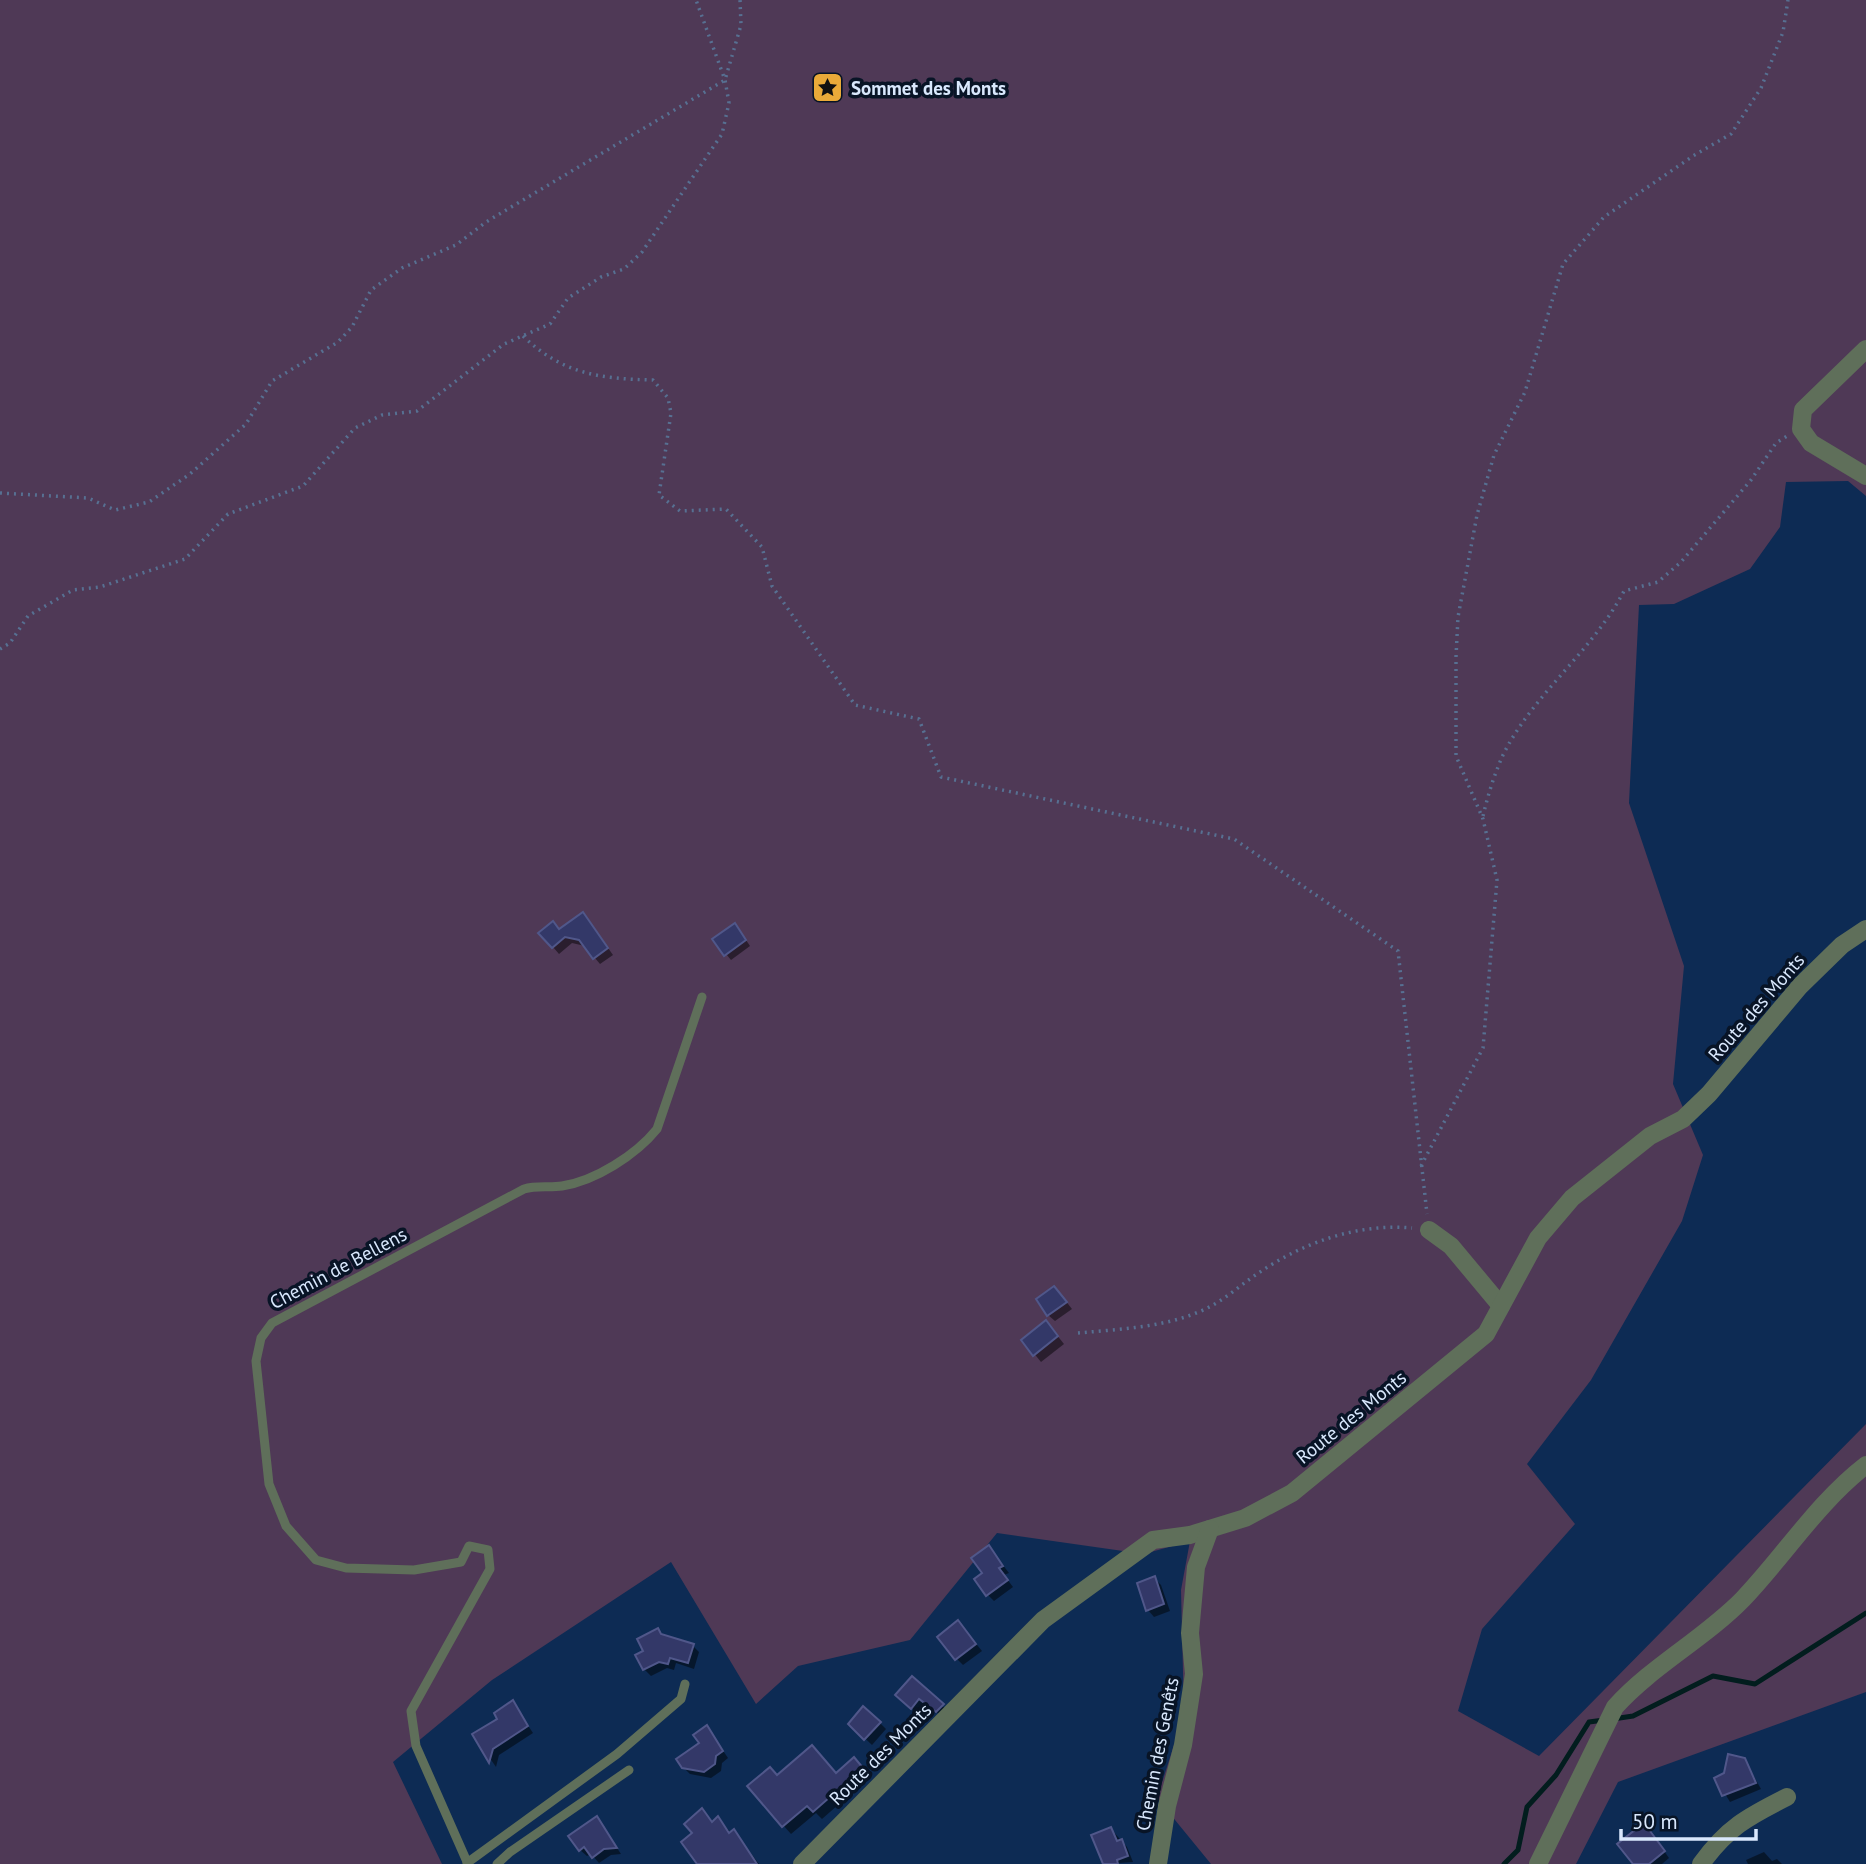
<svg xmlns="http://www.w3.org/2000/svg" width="1866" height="1864" font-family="'PT Sans',sans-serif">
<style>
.green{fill:#4f3956}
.shadow{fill:#0007}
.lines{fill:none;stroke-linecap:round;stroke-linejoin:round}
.stream{stroke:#021d1e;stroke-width:5}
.building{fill:#333868;stroke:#50578a;stroke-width:2}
.path{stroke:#577092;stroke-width:3.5;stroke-dasharray:2 5;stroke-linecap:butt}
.service{stroke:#5f6f5a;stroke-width:9}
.minor{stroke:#5f6f5a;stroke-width:18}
.tertiary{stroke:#5f6f5a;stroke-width:18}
.labels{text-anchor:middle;stroke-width:7;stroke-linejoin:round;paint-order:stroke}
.poi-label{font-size:19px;font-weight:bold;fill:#d9e8fd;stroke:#081426;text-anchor:start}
.street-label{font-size:19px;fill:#d9e8fd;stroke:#081426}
</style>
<rect width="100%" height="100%" fill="#0d2b54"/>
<path class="green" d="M0 0H1866V496L1848 481 1786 482 1780 527 1750 569 1674 604 1639 605 1629 803 1684 966 1673 1084 1703 1155 1682 1221 1591 1380 1527 1464 1575 1524 1482 1629 1458 1711 1539 1756 1866 1424V1692L1618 1782 1576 1864H1211L1157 1798 1184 1714 1181 1590 1190 1541 1144 1554 997 1533 910 1640 798 1666 756 1704 671 1562 492 1680 393 1762 442 1864H0Z"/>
<g class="shadow">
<path d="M589 921 613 955 600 964 585 946 572 943 559 954 553 947 561 931Z"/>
<path d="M740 931 750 946 731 960 714 939Z"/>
<path d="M1061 1295 1072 1309 1055 1321 1048 1315Z"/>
<path d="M1052 1329 1064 1344 1041 1362 1023 1340Z"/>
<path d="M989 1547 1009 1573 1004 1575 1013 1587 994 1601 988 1595 984 1574Z"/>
<path d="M1154 1578 1161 1585 1170 1611 1154 1617 1148 1610 1139 1584Z"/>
<path d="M964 1629 982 1651 963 1665 957 1659Z"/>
<path d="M658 1630 664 1637 693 1646 699 1652 694 1669 676 1663 674 1670 667 1668 651 1676 644 1669 646 1651Z"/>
<path d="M912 1678 949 1712 943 1717 926 1704 918 1714 898 1695Z"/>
<path d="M513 1703 533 1733 499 1755 496 1767 474 1735 500 1719Z"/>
<path d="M880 1723 886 1729 872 1745 850 1724Z"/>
<path d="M707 1727 728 1758 722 1763 721 1771 711 1778 690 1774 683 1767 701 1744Z"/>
<path d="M1744 1759 1761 1789 1730 1802 1716 1779Z"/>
<path d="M854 1760 870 1777 822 1819 816 1813 791 1834 749 1787 777 1777 837 1775Z"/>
<path d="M702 1810 714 1823 718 1818 731 1833 734 1831 759 1864H699L694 1834Z"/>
<path d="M597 1818 621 1854 611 1855 599 1863 591 1854 587 1856 580 1850Z"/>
<path d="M1111 1829 1127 1847 1133 1862 1105 1864Z"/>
<path d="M1650 1831 1669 1858 1662 1864H1636Z"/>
<path d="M1764 1852 1772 1861 1777 1859 1782 1864H1748L1746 1860Z"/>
</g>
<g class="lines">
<g class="stream">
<path d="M1613 1719 1633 1716 1713 1676 1755 1684 1866 1613"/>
<path d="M1504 1864 1518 1850 1527 1807 1556 1775 1589 1722 1604 1720"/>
</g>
</g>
<g class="building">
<path d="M583 912 608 948 593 959 579 940 565 937 552 948 538 933 553 921 559 929Z"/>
<path d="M735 923 746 940 724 956 712 939Z"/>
<path d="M1054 1286 1067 1302 1047 1316 1036 1299Z"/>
<path d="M1046 1320 1058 1336 1033 1356 1021 1340Z"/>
<path d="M989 1545 1003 1566 999 1568 1008 1580 986 1596 974 1579 982 1573 971 1558Z"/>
<path d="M1155 1576 1164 1604 1146 1611 1137 1583Z"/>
<path d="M958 1620 976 1644 955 1660 937 1637Z"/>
<path d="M658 1628 661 1634 694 1644 688 1663 670 1658 668 1664 659 1662 643 1670 635 1655 643 1651 637 1639Z"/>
<path d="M912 1676 944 1704 936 1712 919 1699 911 1709 895 1695Z"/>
<path d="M513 1700 528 1726 493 1749 489 1763 472 1734 497 1719 494 1713Z"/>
<path d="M863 1706 881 1722 864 1740 848 1724Z"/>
<path d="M707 1725 723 1751 716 1756 715 1764 704 1772 682 1768 676 1759 699 1743 693 1735Z"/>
<path d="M812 1745 836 1773 854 1757 863 1768 813 1812 807 1806 782 1827 747 1786 770 1767 777 1775Z"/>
<path d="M1728 1754 1745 1758 1756 1783 1722 1796 1714 1778 1724 1773Z"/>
<path d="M702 1808 712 1822 718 1816 729 1833 734 1829 757 1864H697L681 1842 692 1833 684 1824Z"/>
<path d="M597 1816 617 1848 604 1849 592 1858 584 1847 579 1851 568 1836Z"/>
<path d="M1644 1823 1665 1851 1649 1864H1633L1617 1844Z"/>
<path d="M1111 1827 1117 1841 1122 1839 1128 1856 1117 1860 1118 1864H1103L1091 1835Z"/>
</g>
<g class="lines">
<g class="path">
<path d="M523 336C562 374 601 379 653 380L668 398 671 413 659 495 680 511 726 509 762 547 772 586 855 705 919 719 941 777 1234 839 1398 951 1427 1214"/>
<path d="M0 493 88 498 115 510 149 502 190 474 246 424 272 381 338 342 352 327 371 290 402 268 456 245 486 222 725 80 741 25 740 0"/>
<path d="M0 649 10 643 28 616 73 590 100 587 185 559 228 514 303 486 355 428 382 415 417 411 504 344 550 324 568 298 601 277 624 269 642 252 722 134 729 103 725 80 696 0"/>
<path d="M1483 816C1488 795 1494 775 1503 755 1533 694 1592 652 1624 591L1658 582 1681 562 1751 480 1776 443 1787 436"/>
<path d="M1421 1166 1483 1048 1497 880 1483 819 1456 756V657L1458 617 1477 515 1494 455 1525 392 1563 264 1604 217 1693 156 1731 134 1761 88 1783 32 1788 0"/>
<path d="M1078 1333C1122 1329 1174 1327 1213 1305 1229 1296 1242 1284 1257 1274 1302 1243 1357 1223 1412 1228"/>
</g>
<g class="service">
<path d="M467 1863 617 1754 681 1699 685 1684"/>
<path d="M468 1864 416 1746 411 1711 490 1569 488 1550 469 1546 461 1562 414 1570 346 1568 316 1560 286 1526 269 1484 256 1361 261 1338 272 1323 524 1189C537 1185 549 1188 562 1186 595 1181 636 1155 657 1129L702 997"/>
<path d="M497 1864 510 1852 629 1770"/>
</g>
<g class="minor">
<path d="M1429 1230 1451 1246 1501 1306"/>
<path d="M802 1864 1043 1620 1153 1540 1190 1535 1245 1518 1292 1493 1486 1334 1538 1238 1572 1198 1650 1136 1683 1119 1709 1094 1800 986 1842 945 1866 929"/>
<path d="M1158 1864 1167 1806 1183 1745 1194 1674 1190 1633 1196 1567 1210 1529"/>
<path d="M1701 1864C1727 1828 1747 1817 1787 1797"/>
</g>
<g class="tertiary">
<path d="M1866 349 1803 410 1801 429 1811 443 1866 476"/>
<path d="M1538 1864 1615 1707C1653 1665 1704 1639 1743 1599 1785 1555 1817 1503 1866 1465"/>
</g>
</g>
<defs>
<symbol id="sight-square" viewBox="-11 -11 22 22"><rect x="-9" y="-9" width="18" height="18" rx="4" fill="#eaaa39" stroke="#081426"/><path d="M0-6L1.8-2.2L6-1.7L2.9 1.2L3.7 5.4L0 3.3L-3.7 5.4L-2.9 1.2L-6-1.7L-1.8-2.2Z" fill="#111"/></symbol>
</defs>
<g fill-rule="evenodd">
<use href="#sight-square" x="810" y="70" width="35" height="35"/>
</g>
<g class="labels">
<g class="poi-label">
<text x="851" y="95">Sommet des Monts</text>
</g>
<g class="street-label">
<text transform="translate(1756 1007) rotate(-49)" y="7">Route des Monts</text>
<text transform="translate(338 1268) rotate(-28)" y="7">Chemin de Bellens</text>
<text transform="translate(1351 1417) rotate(-39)" y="7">Route des Monts</text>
<text transform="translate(880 1754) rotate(-45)" y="7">Route des Monts</text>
<text transform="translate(1157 1754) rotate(-79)" y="7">Chemin des Genêts</text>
</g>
</g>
<path d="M1621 1829v10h135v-10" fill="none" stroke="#d9e8fd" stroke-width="3.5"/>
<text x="1632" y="1829" font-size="21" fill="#d9e8fd" stroke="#081426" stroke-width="5" paint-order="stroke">50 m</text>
</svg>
